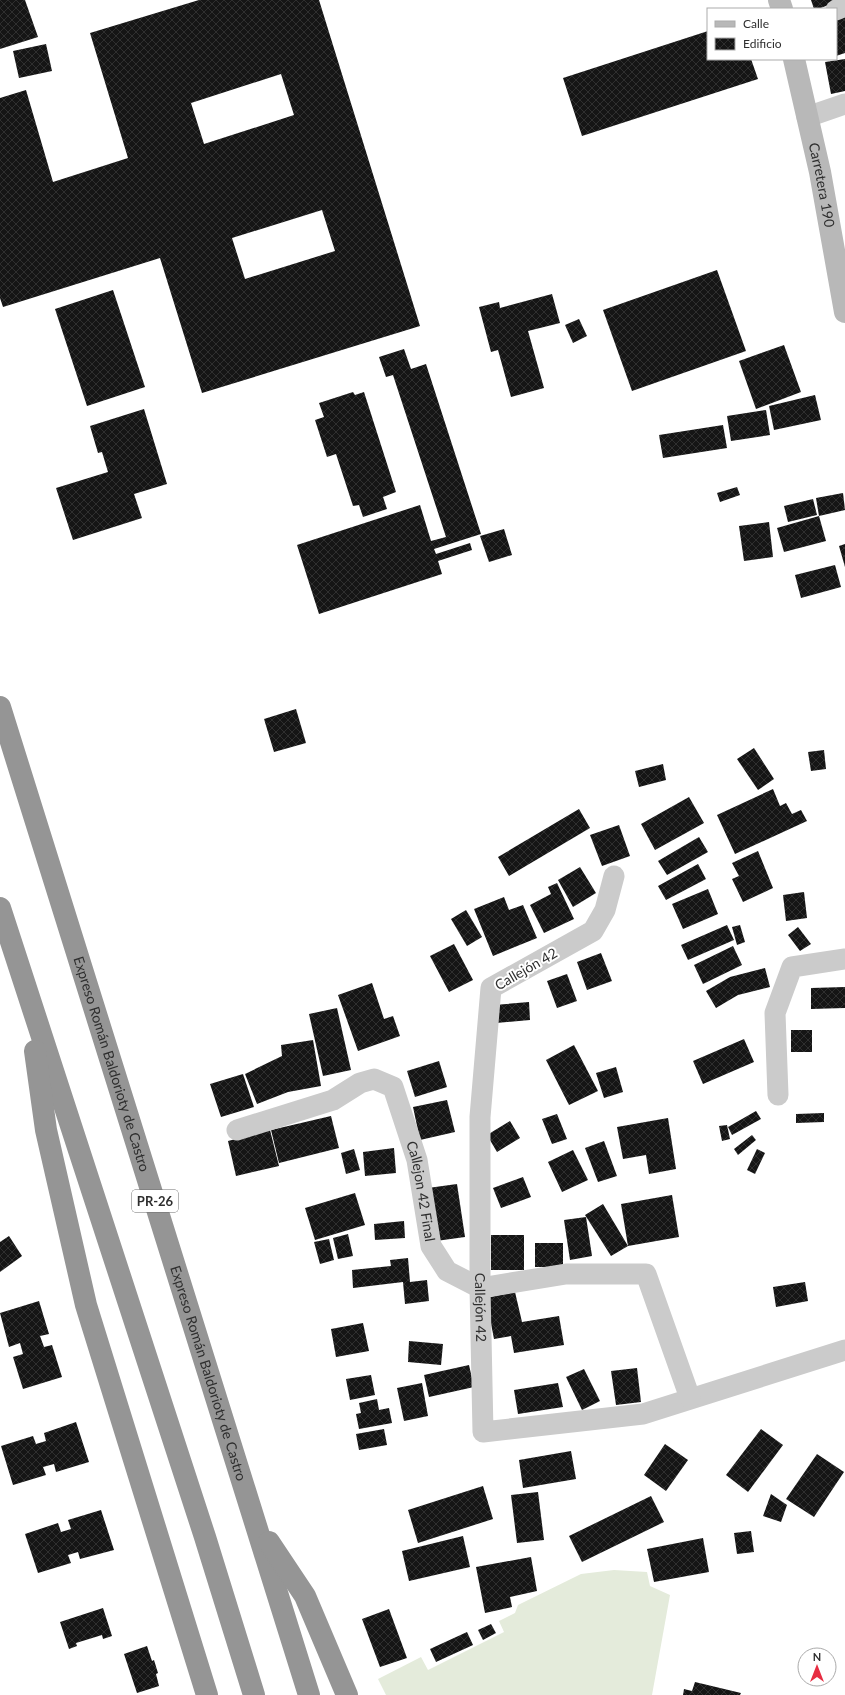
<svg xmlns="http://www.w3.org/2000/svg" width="845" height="1695" font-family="Lato,sans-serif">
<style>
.pitch{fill:#e4ebdb}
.building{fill:url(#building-cross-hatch);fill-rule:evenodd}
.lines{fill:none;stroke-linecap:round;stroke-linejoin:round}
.street{stroke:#cbcbcb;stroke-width:21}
.secondary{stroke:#b8b8b8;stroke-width:22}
.highway{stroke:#959595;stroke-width:22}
.labels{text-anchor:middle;stroke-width:4;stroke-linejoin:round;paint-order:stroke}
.shield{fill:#fff;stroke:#6d6d6d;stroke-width:1}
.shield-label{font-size:13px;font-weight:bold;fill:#2e2e2e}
.street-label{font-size:14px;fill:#2e2e2e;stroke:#fff}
</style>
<defs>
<pattern id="building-cross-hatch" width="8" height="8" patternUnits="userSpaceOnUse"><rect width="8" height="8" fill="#151515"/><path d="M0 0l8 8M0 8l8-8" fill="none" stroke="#2f2f2f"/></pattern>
</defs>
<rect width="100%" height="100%" fill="#fff"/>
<path class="pitch" d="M614 1570 647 1572 650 1586 670 1595 652 1695H386L378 1679 421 1657 428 1670 504 1632 499 1621 515 1613 518 1605 581 1574Z"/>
<g class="building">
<path d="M0 0H25L38 37 0 49Z"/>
<path d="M199 0H319L420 326 202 393 160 258 3 307 0 298V98L26 90 53 182 128 158 90 33ZM281 74 294 115 204 144 191 103ZM322 210 335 251 245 279 232 238Z"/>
<path d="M811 0H842L818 9H814Z"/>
<path d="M845 17V53L836 56V20Z"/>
<path d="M708 31V59H751L758 79 582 136 563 78Z"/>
<path d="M46 44 52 71 19 78 13 51Z"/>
<path d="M845 59V91L831 94 825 62Z"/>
<path d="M717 270 746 351 632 391 603 310Z"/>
<path d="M113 290 145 387 87 406 55 309Z"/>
<path d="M552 294 560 323 528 331 544 388 511 397 498 350 491 352 479 307 499 302 500 308Z"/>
<path d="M579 319 587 336 573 343 565 325Z"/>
<path d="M784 345 801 392 756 409 739 361Z"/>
<path d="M404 349 411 369 426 364 481 534 434 549 436 554 470 543 472 550 438 561 442 574 319 614 297 545 420 505 431 541 446 537 393 375 386 377 379 357Z"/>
<path d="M353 392 355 395 364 392 396 492 383 497 387 509 363 517 359 505 353 506 336 454 327 457 315 420 324 417 319 403Z"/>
<path d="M815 395 821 420 774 430 769 406Z"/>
<path d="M144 409 167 484 134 494 142 518 73 540 56 488 108 472 102 452 98 453 90 426Z"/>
<path d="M766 410 770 435 731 441 727 416Z"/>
<path d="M723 425 727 448 663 458 659 435Z"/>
<path d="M737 487 740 495 720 502 717 493Z"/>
<path d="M843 493 845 510 819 516 816 498Z"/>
<path d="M813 499 817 515 788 522 784 506Z"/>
<path d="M819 516 826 541 784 552 777 528Z"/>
<path d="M769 522 773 557 744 561 739 526Z"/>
<path d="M504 529 512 555 489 562 480 536Z"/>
<path d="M845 544V567L839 546Z"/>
<path d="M835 565 841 587 801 598 795 575Z"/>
<path d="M296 709 306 743 274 752 264 719Z"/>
<path d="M754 748 774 779 758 790 737 759Z"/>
<path d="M824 750 826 769 811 771 808 752Z"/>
<path d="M663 764 666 780 639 787 635 771Z"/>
<path d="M773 789 780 806 786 803 792 814 801 810 807 821 735 854 717 815Z"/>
<path d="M689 797 704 823 655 850 641 824Z"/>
<path d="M579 809 590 828 509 876 498 857Z"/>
<path d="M619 825 630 856 602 866 590 835Z"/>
<path d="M699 837 708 852 667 875 658 861Z"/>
<path d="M758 851 773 888 743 902 732 879 739 876 732 863Z"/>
<path d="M698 864 706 879 666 900 658 886Z"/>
<path d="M580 867 596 893 573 907 558 880Z"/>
<path d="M557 883 574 919 544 933 530 905 551 894 548 887Z"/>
<path d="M708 889 718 914 683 929 672 904Z"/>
<path d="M804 892 807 918 786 921 783 895Z"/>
<path d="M504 897 509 910 523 905 537 938 493 956 474 909Z"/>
<path d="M466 910 482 937 467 946 451 919Z"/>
<path d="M727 925 734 940 688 960 681 945Z"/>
<path d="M740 925 745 942 737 945 732 927Z"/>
<path d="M798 927 811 944 800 951 788 935Z"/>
<path d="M454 944 473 980 449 992 430 956Z"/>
<path d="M733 946 742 965 703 984 694 965Z"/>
<path d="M601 953 612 981 587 990 577 962Z"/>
<path d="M765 968 770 987 738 995 716 1008 706 991 730 977Z"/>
<path d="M567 974 577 1001 557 1008 547 981Z"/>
<path d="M372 983 384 1019 393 1016 400 1036 358 1051 338 995Z"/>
<path d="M845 987V1008L811 1009V988Z"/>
<path d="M529 1002 530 1020 496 1023 494 1005Z"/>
<path d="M337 1008 351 1070 323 1076 309 1014Z"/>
<rect x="791" y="1030" width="21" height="22"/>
<path d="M744 1039 754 1062 703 1084 693 1061Z"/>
<path d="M313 1040 321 1086 288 1092 257 1104 245 1074 282 1056 281 1045Z"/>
<path d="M574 1045 598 1091 569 1105 546 1060Z"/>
<path d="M439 1061 447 1087 415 1097 407 1071Z"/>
<path d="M616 1067 623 1092 604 1098 596 1073Z"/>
<path d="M243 1074 254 1107 221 1117 210 1084Z"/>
<path d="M447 1100 455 1132 420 1140 413 1107Z"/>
<path d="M756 1111 761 1119 732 1135 728 1127Z"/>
<path d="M824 1113V1122L796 1123V1114Z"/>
<path d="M557 1114 567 1139 552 1144 542 1119Z"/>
<path d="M331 1116 339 1148 279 1163 271 1130Z"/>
<path d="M668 1118 676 1169 649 1174 646 1155 623 1159 617 1127Z"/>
<path d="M510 1121 520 1138 497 1152 487 1135Z"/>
<path d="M727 1125 730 1139 722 1141 719 1126Z"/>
<path d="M270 1130 279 1166 236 1176 228 1141Z"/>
<path d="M752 1135 756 1140 738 1155 734 1149Z"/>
<path d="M604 1141 617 1176 598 1182 585 1148Z"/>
<path d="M394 1148 396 1173 365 1176 363 1152Z"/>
<path d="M354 1149 360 1170 346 1174 341 1153Z"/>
<path d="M757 1149 765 1153 755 1174 747 1170Z"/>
<path d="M573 1150 588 1180 562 1192 548 1162Z"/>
<path d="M523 1177 531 1197 501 1208 493 1188Z"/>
<path d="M457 1184 465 1237 436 1241 428 1188Z"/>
<path d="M355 1193 365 1225 315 1240 305 1208Z"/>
<path d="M672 1195 679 1237 628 1246 621 1204Z"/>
<path d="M603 1204 628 1246 611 1256 585 1215Z"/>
<path d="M586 1217 592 1256 570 1260 564 1220Z"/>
<path d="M404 1221 405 1238 375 1240 374 1224Z"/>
<path d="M348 1234 353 1256 338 1259 333 1238Z"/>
<rect x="491" y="1235" width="33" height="35"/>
<path d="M9 1236 22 1256 0 1272V1242Z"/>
<path d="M329 1239 334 1260 320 1264 314 1242Z"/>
<rect x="535" y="1243" width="28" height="24"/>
<path d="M408 1258 410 1282 427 1280 429 1301 405 1304 403 1282 353 1288 352 1270 391 1266 390 1260Z"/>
<path d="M805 1282 808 1301 776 1307 773 1287Z"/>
<path d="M515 1292 522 1322 559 1316 564 1345 514 1353 511 1336 494 1339 486 1298Z"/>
<path d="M39 1301 49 1334 40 1336 44 1347 52 1345 62 1377 23 1389 13 1357 23 1354 20 1343 9 1347 0 1313Z"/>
<path d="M363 1323 369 1351 336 1357 331 1329Z"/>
<path d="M409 1341 443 1344 441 1365 408 1362Z"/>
<path d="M469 1365 474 1387 429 1397 424 1375Z"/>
<path d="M637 1368 641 1402 616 1405 611 1371Z"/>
<path d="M584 1369 600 1401 582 1410 566 1377Z"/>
<path d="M371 1375 375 1395 350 1400 346 1379Z"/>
<path d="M422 1383 428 1416 404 1421 397 1388Z"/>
<path d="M558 1383 563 1407 518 1414 514 1390Z"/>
<path d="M377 1399 379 1410 389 1408 392 1423 359 1429 356 1414 361 1413 359 1403Z"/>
<path d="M76 1422 89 1462 56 1472 54 1464 43 1467 46 1475 13 1485 1 1446 33 1436 36 1444 46 1441 44 1433Z"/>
<path d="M384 1429 387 1445 359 1450 356 1434Z"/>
<path d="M761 1429 783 1445 748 1492 726 1475Z"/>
<path d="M665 1444 688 1460 666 1491 644 1475Z"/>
<path d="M571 1451 576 1479 523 1488 519 1460Z"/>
<path d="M817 1454 844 1472 814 1517 786 1499Z"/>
<path d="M483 1486 493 1519 418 1543 408 1510Z"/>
<path d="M538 1492 544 1540 517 1543 511 1495Z"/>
<path d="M771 1494 787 1505 781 1522 763 1516Z"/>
<path d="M651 1496 664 1522 582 1562 569 1536Z"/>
<path d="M101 1510 114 1550 80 1559 78 1552 68 1555 71 1563 38 1573 25 1534 58 1523 61 1532 71 1529 68 1520Z"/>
<path d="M751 1531 754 1552 737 1554 734 1533Z"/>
<path d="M463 1536 470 1567 409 1581 402 1551Z"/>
<path d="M703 1538 709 1572 654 1582 647 1549Z"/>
<path d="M531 1557 537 1591 510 1597 512 1607 485 1613 476 1567Z"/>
<path d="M103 1608 112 1636 103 1639 102 1635 76 1643 77 1646 69 1649 60 1622Z"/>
<path d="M389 1609 407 1658 380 1667 362 1619Z"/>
<path d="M491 1624 496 1633 483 1640 478 1630Z"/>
<path d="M467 1632 473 1645 436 1662 430 1649Z"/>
<path d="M147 1646 152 1661 154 1660 158 1673 156 1674 159 1686 137 1693 124 1654Z"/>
<path d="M695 1682 741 1693 740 1695H683L684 1689 692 1691Z"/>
</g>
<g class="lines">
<g class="street">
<path d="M836 10 845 6"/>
<path d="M807 117 845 104"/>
<path id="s1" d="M614 876 605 910 593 931 491 988 480 1117V1288L483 1432 643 1414 845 1350"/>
<path d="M778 1095 775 1013 792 967 845 959"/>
<path id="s2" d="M237 1130 333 1100 360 1083 374 1079 393 1087 417 1160 431 1246 447 1271 480 1288 566 1274H646L690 1398"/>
</g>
<g class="secondary">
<path d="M779 0 782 9"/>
<path id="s3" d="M794 59 820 172 845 312"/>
</g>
<g class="highway">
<path id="s4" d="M0 707 309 1695"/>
<path d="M0 908 205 1537 254 1695"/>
<path d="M35 1051 46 1130 86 1305 207 1695"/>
<path d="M269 1542 305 1596 347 1695"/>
</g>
</g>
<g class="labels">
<rect class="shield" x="132" y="1190" width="46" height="22" rx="3"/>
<g class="shield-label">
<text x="155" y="1206">PR-26</text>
</g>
<g class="street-label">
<text dy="5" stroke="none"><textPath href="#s3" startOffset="129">Carretera 190</textPath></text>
<text transform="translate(526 969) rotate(-30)" y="5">Callejón 42</text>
<text dy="5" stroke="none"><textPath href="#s4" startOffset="374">Expreso Román Baldorioty de Castro</textPath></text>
<text dy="5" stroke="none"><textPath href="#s2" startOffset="276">Callejon 42 Final</textPath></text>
<text dy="5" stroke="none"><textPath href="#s1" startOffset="496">Callejón 42</textPath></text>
<text dy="5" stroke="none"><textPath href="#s4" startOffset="698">Expreso Román Baldorioty de Castro</textPath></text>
</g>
</g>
<rect x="707" y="8" width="130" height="52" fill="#ffffff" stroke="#ababab"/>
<rect x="715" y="21" width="20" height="6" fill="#b8b8b8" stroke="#ababab"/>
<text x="743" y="28" font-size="12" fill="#2e2e2e">Calle</text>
<rect x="715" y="38" width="20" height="12" fill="url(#building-cross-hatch)" stroke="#ababab"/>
<text x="743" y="48" font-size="12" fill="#2e2e2e">Edificio</text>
<g transform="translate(817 1667)"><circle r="19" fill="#ffffff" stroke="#ababab"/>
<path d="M0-3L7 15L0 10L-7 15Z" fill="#e72d42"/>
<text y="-6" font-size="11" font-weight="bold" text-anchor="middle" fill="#2e2e2e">N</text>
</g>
</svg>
